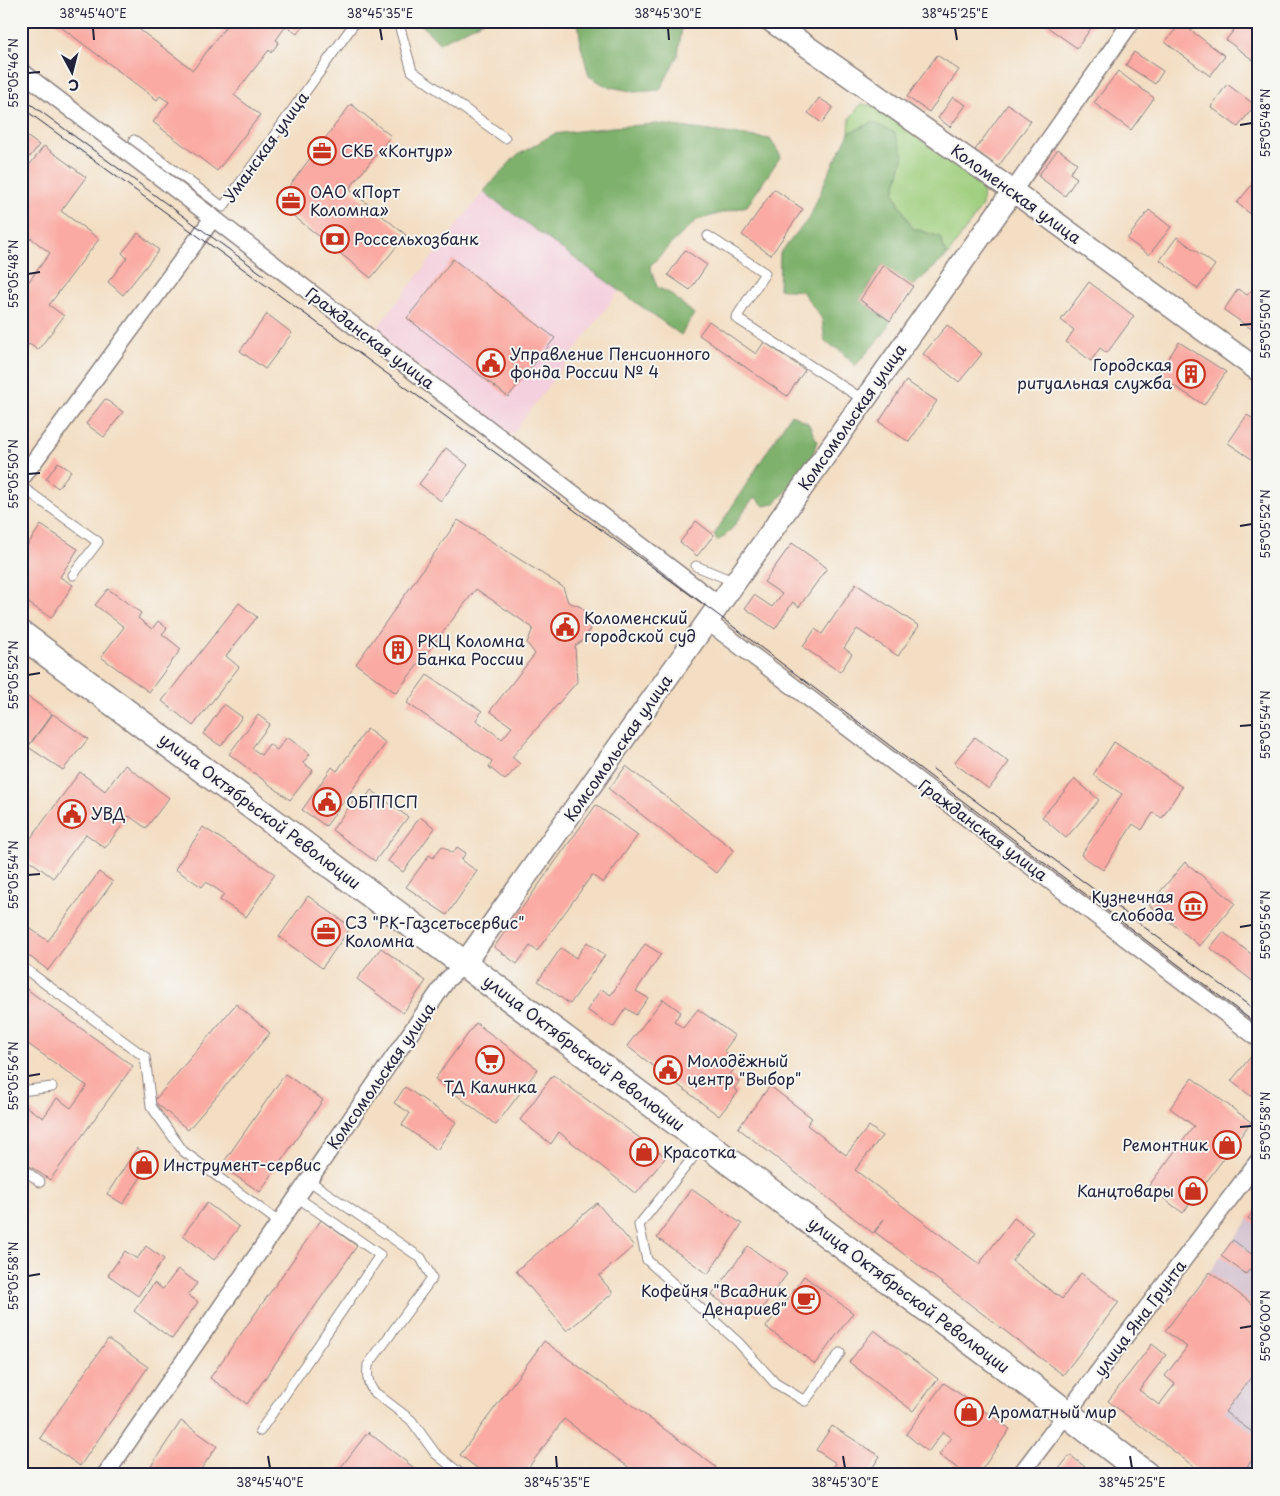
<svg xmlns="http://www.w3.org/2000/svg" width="1280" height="1496" font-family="'Playpen Sans',sans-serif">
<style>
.built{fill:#f4cfdd}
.industrial{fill:#d0bdcd}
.green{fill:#9ece7d;stroke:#60785c}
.forest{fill:#7eb16c;stroke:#506a54}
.building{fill:#faaaa2}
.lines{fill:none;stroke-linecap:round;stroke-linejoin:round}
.service-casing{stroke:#8a807f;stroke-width:11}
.minor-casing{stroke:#8a807f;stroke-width:19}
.tertiary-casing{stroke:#8a807f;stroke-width:24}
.primary-casing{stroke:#8a807f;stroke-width:29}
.service{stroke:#fff;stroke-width:9}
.minor{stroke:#fff;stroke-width:16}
.tertiary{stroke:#fff;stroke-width:21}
.primary{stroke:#fff;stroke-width:26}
.tram{stroke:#22223b;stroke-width:1}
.ticks{fill:none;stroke:#22223b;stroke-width:2}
.labels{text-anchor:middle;stroke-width:4;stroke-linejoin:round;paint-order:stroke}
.street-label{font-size:16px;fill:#22223b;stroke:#f6f6f2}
.poi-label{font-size:16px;fill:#22223b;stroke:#f6f6f2;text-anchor:start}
.neatline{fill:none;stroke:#22223b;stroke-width:2}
.ticks-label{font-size:12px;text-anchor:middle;fill:#22223b}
</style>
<rect width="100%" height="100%" fill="#f6f6f2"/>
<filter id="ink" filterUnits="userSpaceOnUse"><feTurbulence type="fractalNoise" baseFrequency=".02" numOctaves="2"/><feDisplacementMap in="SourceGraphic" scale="10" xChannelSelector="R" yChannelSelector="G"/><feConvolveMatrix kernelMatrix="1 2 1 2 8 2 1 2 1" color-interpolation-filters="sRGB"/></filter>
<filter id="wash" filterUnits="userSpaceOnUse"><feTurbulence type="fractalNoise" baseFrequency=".0096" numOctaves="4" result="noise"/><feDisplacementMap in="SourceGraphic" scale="20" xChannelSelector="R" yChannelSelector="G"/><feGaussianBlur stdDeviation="1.12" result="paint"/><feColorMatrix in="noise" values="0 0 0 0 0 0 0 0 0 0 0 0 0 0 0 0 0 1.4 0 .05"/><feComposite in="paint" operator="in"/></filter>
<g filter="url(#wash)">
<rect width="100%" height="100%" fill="#f3dec3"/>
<path class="built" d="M483 192 619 291 511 436 373 333Z"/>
<g class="industrial">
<path d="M1259 1206V1365L1215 1369 1165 1331Z"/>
<path d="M1259 1367V1437L1225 1412Z"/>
<path d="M1259 1451V1462L1249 1475H1247L1243 1472Z"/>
</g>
<path class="green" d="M861 104 880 107 923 142 945 157 973 172 983 186 982 206 947 256 940 237 912 228 894 193 904 155 849 133 850 118Z"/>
<g class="forest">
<path d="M418 21H484L439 43Z"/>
<path d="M578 21H683L678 55 660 90 635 92 606 86 589 76 581 46Z"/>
<path d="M873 122 895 133 904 155 894 194 912 228 940 237 947 256 913 286 882 265 860 300 890 321 885 332 855 366 841 351 825 342 822 319 802 291 779 289 780 253 810 217 829 172 849 133Z"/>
<path d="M658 124 770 139 781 156 747 206 697 220 672 243 650 266 657 287 671 294 694 314 681 335 483 192 516 156 554 134 612 127Z"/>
<path d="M791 414 808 423 817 441C813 453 810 469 801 478 792 488 783 493 774 504L764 506 755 497C740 512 736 531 717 541L714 535Z"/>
</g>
<g id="blocks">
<g class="building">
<path d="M53 21H128L193 70 230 21 234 23 236 21H307L297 34 286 26 276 40 279 42 271 53 269 50 234 95 260 115 217 171 153 122 169 102 160 96 157 100Z"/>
<path d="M1050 21H1096L1077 48 1046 26Z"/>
<path d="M1241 21H1259V52L1253 60 1226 40Z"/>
<path d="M1181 23 1225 56 1210 76 1165 42Z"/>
<path d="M1134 52 1163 71 1155 84 1126 65Z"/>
<path d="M937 55 959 70 929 112 907 97Z"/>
<path d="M1118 71 1154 98 1131 130 1094 103Z"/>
<path d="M1227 84 1255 105 1238 127 1211 107Z"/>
<path d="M953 97 966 105 950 127 938 118Z"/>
<path d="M819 98 833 107 822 123 808 113Z"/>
<path d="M351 104 391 136 349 189 406 235 371 278 290 213 286 211 281 202 284 193Z"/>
<path d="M1008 104 1031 121 998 167 975 150Z"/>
<path d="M21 132 39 145 30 157 21 151Z"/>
<path d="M44 146 86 177 61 211 99 239 49 305 64 316 38 350 29 344 21 354V292L50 253 31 238 23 248 21 247V176Z"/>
<path d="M1058 149 1077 163 1070 173 1077 178 1065 196 1038 176Z"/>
<path d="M1256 180 1259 182V221L1237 203Z"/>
<path d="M774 189 803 209 771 255 742 235Z"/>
<path d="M1149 210 1171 227 1149 255 1127 239Z"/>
<path d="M138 233 159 250 123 295 108 282 127 258 122 253Z"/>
<path d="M1177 237 1215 265 1198 289 1160 260Z"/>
<path d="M685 250 707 265 690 290 668 275Z"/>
<path d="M453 259 555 338 508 397 407 318Z"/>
<path d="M883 265 913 286 890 321 860 300Z"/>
<path d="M1089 282 1134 316 1107 353 1100 348 1091 361 1066 342 1074 330 1061 320Z"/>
<path d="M1238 289 1247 295 1252 290 1259 295V326L1257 325 1253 330 1224 310Z"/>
<path d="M267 314 292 333 265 369 240 351Z"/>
<path d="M709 321 756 354 764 342 805 370 787 396 699 335Z"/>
<path d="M947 325 982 354 959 382 923 354Z"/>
<path d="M1179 342 1226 372 1204 405 1157 375Z"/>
<path d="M906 381 937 401 909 442 879 422Z"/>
<path d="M105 399 123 412 104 437 86 424Z"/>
<path d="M1247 415 1259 422V464L1228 443Z"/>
<path d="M446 448 468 465 441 501 419 484Z"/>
<path d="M58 462 71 471 58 488 46 479Z"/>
<path d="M458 520 563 587 568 602 581 607 588 615 590 628 586 638 575 646 577 682 512 757 520 764 505 780 489 767 492 761 407 703 427 675 482 711 476 720 502 739 512 727 490 711 535 654 527 643 533 628 476 589 396 693 356 664Z"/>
<path d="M696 521 714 535 697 556 680 542Z"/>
<path d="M41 525 78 549 60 577 73 585 51 618 21 598V554Z"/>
<path d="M792 543 827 568 799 607 793 602 775 629 745 608 754 595 772 607 782 594 764 582Z"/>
<path d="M856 584 919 626 898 656 857 629 844 648 852 654 840 672 803 647 815 629 822 634Z"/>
<path d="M108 589 141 613 138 618 152 629 158 621 167 628 162 634 181 649 149 692 101 657 124 627 95 605Z"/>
<path d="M239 603 257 617 226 656 239 667 193 726 162 701Z"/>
<path d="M21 692 52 714 28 746 21 741Z"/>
<path d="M224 704 242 717 221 746 203 734Z"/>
<path d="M53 714 88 739 63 770 28 747Z"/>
<path d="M258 715 270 724 252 748 261 755 269 744 277 750 287 737 310 754 303 763 313 770 290 800 229 754Z"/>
<path d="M367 729 386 743 326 826 302 810 332 767 337 771Z"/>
<path d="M975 737 1009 762 989 789 954 763Z"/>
<path d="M1114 742 1182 787 1162 818 1153 813 1142 830 1133 824 1103 870 1081 855 1122 794 1093 775Z"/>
<path d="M125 765 169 798 146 828 129 816 105 848 86 834 53 878 21 854V851L80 772 105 791Z"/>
<path d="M626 766 734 850 716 873 609 789Z"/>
<path d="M1075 779 1099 800 1066 838 1042 817Z"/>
<path d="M371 790 408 817 375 861 332 830 355 799 361 804Z"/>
<path d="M596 805 638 835 603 883 592 875 537 951 530 946 517 964 494 947Z"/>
<path d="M420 817 435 828 403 872 388 861Z"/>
<path d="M203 827 275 874 246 917 220 900 224 894 206 882 202 887 175 869Z"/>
<path d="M442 846 453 853 457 847 466 853 461 860 477 871 447 915 406 887 429 855 433 858Z"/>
<path d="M1185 862 1235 903 1200 946 1149 905Z"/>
<path d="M99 872 113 882 48 970 21 950V922L48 941Z"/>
<path d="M308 896 351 927 322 968 279 937Z"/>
<path d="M1223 932 1259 960V986L1210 948Z"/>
<path d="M587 942 605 955 570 1004 538 981 561 948 576 958Z"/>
<path d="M645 944 661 954 636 991 648 998 636 1015 626 1008 613 1027 587 1010 601 989 611 995Z"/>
<path d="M381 948 426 981 403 1013 357 979Z"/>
<path d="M21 985 133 1066 50 1180 21 1160V1111L25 1106 43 1118 57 1098 71 1108 87 1086 21 1039Z"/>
<path d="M663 999 681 1012 674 1021 683 1028 698 1009 735 1036 724 1051 739 1062 730 1075 739 1082 734 1089 738 1092 719 1116 627 1046Z"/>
<path d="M236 1004 270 1033 188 1130 154 1101Z"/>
<path d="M476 1023 538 1069 496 1125 435 1079Z"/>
<path d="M1253 1054 1259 1058V1102L1231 1081Z"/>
<path d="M285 1074 323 1100 260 1192 221 1166Z"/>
<path d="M553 1075 666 1157 636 1194 559 1132 551 1144 520 1120Z"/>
<path d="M1192 1078 1251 1122 1183 1213 1148 1187 1194 1126 1170 1108Z"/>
<path d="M770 1086 812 1118 807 1125 846 1155 869 1126 882 1136 855 1170 979 1264 1014 1218 1033 1232 1012 1261 1062 1299 1081 1273 1119 1302 1063 1375 875 1232 884 1219 873 1233 738 1128Z"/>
<path d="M405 1087 456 1122 437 1150 402 1125 410 1113 394 1103Z"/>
<path d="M137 1148 153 1159 123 1204 107 1194Z"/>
<path d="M691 1189 742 1224 708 1274 657 1238Z"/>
<path d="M207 1203 239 1227 214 1260 183 1235Z"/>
<path d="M597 1203 634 1246 599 1276 613 1293 567 1331 516 1271Z"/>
<path d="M1259 1206V1227L1248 1218Z"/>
<path d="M21 1207 28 1212 21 1220Z"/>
<path d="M321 1220 357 1246 247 1404 210 1378Z"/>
<path d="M1233 1240 1258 1259 1246 1274 1221 1256Z"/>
<path d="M146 1246 164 1259 138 1296 108 1275 125 1251 137 1259Z"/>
<path d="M748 1246 787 1274 757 1315 745 1307 740 1315 712 1295Z"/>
<path d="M178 1269 197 1283 188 1295 198 1302 172 1339 134 1311 154 1283 163 1289Z"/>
<path d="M1210 1272 1259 1309V1367L1225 1412 1259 1437V1451L1243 1472 1247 1475H1205L1108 1401 1152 1344 1166 1355 1139 1390 1159 1405 1175 1384 1165 1376 1187 1347 1165 1331Z"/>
<path d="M804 1276 853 1313 815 1364 766 1327Z"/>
<path d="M874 1330 938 1379 913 1411 849 1362Z"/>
<path d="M108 1339 148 1367 80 1466 40 1438Z"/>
<path d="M544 1341 716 1467 710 1475H639L564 1419 523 1475H486L460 1455Z"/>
<path d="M944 1383 1010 1429 978 1475H967L939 1455 951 1438 943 1432 928 1452 906 1434Z"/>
<path d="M181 1421 217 1446 197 1475H152L154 1472 149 1469Z"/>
<path d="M832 1426 880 1456 868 1475H836L831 1472 836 1463 816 1450Z"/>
<path d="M368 1432 423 1475H335Z"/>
<path d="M1070 1455 1095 1475H1054Z"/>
<path d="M1259 1462V1475H1249Z"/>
</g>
</g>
</g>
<g filter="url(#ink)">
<use href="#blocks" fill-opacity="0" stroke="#8a807f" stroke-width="1"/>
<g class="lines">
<defs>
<g id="service">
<path d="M398 21 412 71 505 138"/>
<path d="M134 140 223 207 356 21"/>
<path d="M708 236 765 273 736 318 864 400"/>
<path d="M21 486 98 542 73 575"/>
<path d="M696 566 735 582"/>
<path d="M21 966 145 1057 151 1106 183 1151 280 1223"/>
<path d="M21 1091 52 1087"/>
<path d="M702 1144 691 1160 639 1225 647 1260 738 1342 775 1383 805 1401 840 1353"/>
<path d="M21 1167 40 1182"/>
<path d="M308 1180 421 1258 432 1278 368 1365C367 1375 367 1382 373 1391L411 1420 435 1453 462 1475"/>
<path d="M260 1431 380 1255 297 1197"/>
</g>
<g id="minor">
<path d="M21 71 719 605"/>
<path d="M1013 191 1132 21"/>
<path d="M21 479 213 218"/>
<path d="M707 621 1259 1039"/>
<path d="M105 1475 447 980 464 964"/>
<path d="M1020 1475 1259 1160"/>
</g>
<g id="tertiary">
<path d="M771 21 1013 191 1259 371"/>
<path d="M464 964 1013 191"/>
</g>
<path id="primary" d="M21 634 1039 1392 1146 1475"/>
</defs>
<use href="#service" class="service-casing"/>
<use href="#minor" class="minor-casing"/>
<use href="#tertiary" class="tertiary-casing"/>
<use href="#primary" class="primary-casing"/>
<use href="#service" class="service"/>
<use href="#minor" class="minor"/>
<use href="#tertiary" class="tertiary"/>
<use href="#primary" class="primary"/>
<g class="tram">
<path d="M21 97 265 276"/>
<path d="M21 107 714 612 1259 1026"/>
<path d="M933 769 1259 1013"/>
</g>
</g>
</g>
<path class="ticks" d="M93 28 94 40M380 28 382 40M668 28 669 40M955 28 957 40M28 73 40 72M1240 125 1252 123M28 274 40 272M1240 325 1252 324M28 474 40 473M1240 526 1252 524M28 675 40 673M1240 726 1252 725M28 875 40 874M1240 927 1252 925M28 1076 40 1074M1240 1127 1252 1126M28 1276 40 1274M1240 1328 1252 1326M268 1456 270 1468M556 1456 557 1468M843 1456 845 1468M1130 1456 1132 1468"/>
<defs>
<symbol id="office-ring" viewBox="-11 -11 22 22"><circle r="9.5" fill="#f6f6f2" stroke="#c8321e" stroke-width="1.5"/><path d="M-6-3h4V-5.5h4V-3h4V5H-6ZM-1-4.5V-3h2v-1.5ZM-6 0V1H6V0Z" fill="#c8321e"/></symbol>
<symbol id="bank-ring" viewBox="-11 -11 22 22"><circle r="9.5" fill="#f6f6f2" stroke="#c8321e" stroke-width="1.5"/><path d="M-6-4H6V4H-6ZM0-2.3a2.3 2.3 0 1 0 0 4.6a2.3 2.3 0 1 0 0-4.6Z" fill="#c8321e"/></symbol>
<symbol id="civic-ring" viewBox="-11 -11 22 22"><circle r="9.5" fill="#f6f6f2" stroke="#c8321e" stroke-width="1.5"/><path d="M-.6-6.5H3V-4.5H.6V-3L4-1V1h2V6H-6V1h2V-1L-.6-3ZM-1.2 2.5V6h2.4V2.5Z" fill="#c8321e"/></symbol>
<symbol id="building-ring" viewBox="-11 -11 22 22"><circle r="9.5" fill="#f6f6f2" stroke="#c8321e" stroke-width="1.5"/><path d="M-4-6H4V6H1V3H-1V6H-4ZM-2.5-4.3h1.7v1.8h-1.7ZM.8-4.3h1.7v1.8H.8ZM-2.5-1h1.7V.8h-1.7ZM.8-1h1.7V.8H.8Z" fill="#c8321e"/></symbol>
<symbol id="museum-ring" viewBox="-11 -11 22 22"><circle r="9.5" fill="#f6f6f2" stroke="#c8321e" stroke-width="1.5"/><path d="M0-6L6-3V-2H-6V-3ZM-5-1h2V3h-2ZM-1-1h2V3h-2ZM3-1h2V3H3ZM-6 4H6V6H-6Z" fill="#c8321e"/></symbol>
<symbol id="supermarket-ring" viewBox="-11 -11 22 22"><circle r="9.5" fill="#f6f6f2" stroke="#c8321e" stroke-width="1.5"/><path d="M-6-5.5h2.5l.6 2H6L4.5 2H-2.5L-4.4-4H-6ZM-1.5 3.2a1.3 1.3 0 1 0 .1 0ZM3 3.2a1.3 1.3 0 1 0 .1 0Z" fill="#c8321e"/></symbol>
<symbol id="shop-ring" viewBox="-11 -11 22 22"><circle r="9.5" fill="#f6f6f2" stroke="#c8321e" stroke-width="1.5"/><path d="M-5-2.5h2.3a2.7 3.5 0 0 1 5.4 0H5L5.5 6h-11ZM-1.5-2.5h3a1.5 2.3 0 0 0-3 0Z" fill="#c8321e"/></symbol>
<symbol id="cafe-ring" viewBox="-11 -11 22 22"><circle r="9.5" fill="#f6f6f2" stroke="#c8321e" stroke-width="1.5"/><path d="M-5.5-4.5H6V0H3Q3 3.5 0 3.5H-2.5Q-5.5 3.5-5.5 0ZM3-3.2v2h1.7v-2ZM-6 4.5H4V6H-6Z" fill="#c8321e"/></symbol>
</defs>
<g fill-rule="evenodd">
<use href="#office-ring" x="306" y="135" width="32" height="32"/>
<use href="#office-ring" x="275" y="185" width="32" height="32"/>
<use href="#bank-ring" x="319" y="223" width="32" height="32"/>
<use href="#civic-ring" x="475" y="347" width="32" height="32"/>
<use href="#building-ring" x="1175" y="358" width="32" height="32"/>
<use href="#civic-ring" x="549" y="611" width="32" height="32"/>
<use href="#building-ring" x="382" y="634" width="32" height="32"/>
<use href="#civic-ring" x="311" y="786" width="32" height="32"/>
<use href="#civic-ring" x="56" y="798" width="32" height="32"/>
<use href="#museum-ring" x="1177" y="890" width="32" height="32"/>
<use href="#office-ring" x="310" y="916" width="32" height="32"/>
<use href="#supermarket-ring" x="474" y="1044" width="32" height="32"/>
<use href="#civic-ring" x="652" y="1054" width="32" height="32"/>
<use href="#shop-ring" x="1211" y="1129" width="32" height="32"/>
<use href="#shop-ring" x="628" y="1136" width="32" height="32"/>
<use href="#shop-ring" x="128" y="1149" width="32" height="32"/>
<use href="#shop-ring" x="1177" y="1175" width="32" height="32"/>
<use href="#cafe-ring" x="790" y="1284" width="32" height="32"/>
<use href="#shop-ring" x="953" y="1396" width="32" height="32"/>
</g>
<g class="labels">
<g class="street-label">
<text transform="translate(266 147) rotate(-54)" y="6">Уманская улица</text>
<text transform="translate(1016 194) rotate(36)" y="6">Коломенская улица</text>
<text transform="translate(370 338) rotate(37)" y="6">Гражданская улица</text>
<text transform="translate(852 417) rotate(-55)" y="6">Комсомольская улица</text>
<text transform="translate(618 748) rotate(-55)" y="6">Комсомольская улица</text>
<text transform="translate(260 811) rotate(37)" y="6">улица Октябрьской Революции</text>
<text transform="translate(983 830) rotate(37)" y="6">Гражданская улица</text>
<text transform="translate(584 1053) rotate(37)" y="6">улица Октябрьской Революции</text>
<text transform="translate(381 1076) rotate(-55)" y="6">Комсомольская улица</text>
<text transform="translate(909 1295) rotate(37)" y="6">улица Октябрьской Революции</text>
<text transform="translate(1140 1318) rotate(-53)" y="6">улица Яна Грунта</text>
</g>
<g class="poi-label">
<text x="341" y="157">СКБ «Контур»</text>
<text x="310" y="198">ОАО «Порт<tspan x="310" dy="18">Коломна»</tspan></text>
<text x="354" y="245">Россельхозбанк</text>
<text x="510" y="360">Управление Пенсионного<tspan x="510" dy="18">фонда России № 4</tspan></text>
<text x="1172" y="371" text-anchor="end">Городская<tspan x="1172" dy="18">ритуальная служба</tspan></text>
<text x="584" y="624">Коломенский<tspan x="584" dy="18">городской суд</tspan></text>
<text x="417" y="647">РКЦ Коломна<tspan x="417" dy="18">Банка России</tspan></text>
<text x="346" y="808">ОБППСП</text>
<text x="91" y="820">УВД</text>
<text x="1174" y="903" text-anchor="end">Кузнечная<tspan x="1174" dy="18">слобода</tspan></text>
<text x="345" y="929">СЗ "РК-Газсетьсервис"<tspan x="345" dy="18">Коломна</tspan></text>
<text x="687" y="1067">Молодёжный<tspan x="687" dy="18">центр "Выбор"</tspan></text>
<text x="490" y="1093" text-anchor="middle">ТД Калинка</text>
<text x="1208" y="1151" text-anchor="end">Ремонтник</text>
<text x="663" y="1158">Красотка</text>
<text x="163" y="1171">Инструмент-сервис</text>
<text x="1174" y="1197" text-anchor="end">Канцтовары</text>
<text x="787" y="1297" text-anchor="end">Кофейня "Всадник<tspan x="787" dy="18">Денариев"</tspan></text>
<text x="988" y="1418">Ароматный мир</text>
</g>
</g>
<rect width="1280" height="1496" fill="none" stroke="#f6f6f2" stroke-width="55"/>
<g transform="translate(72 72) rotate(173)" stroke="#f6f6f2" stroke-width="4" paint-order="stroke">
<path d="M0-4L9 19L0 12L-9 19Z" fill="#22223b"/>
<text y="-8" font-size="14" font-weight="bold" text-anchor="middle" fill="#22223b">С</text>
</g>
<rect x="28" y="28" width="1224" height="1440" class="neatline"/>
<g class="ticks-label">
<text x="93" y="18">38°45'40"E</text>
<text x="380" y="18">38°45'35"E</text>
<text x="668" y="18">38°45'30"E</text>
<text x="955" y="18">38°45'25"E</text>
<text transform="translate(14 73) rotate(-90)" y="4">55°05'46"N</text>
<text transform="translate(1266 123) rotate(-90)" y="4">55°05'48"N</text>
<text transform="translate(14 274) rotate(-90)" y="4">55°05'48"N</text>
<text transform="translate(1266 324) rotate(-90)" y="4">55°05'50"N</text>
<text transform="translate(14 474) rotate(-90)" y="4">55°05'50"N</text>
<text transform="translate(1266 524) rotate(-90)" y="4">55°05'52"N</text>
<text transform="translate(14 675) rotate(-90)" y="4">55°05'52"N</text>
<text transform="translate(1266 725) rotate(-90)" y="4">55°05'54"N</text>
<text transform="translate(14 875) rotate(-90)" y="4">55°05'54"N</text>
<text transform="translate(1266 925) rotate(-90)" y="4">55°05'56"N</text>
<text transform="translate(14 1076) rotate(-90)" y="4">55°05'56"N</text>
<text transform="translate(1266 1126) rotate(-90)" y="4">55°05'58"N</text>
<text transform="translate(14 1276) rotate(-90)" y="4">55°05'58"N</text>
<text transform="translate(1266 1326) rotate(-90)" y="4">55°06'00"N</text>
<text x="270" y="1487">38°45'40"E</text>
<text x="557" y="1487">38°45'35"E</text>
<text x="845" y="1487">38°45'30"E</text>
<text x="1132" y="1487">38°45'25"E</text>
</g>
</svg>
